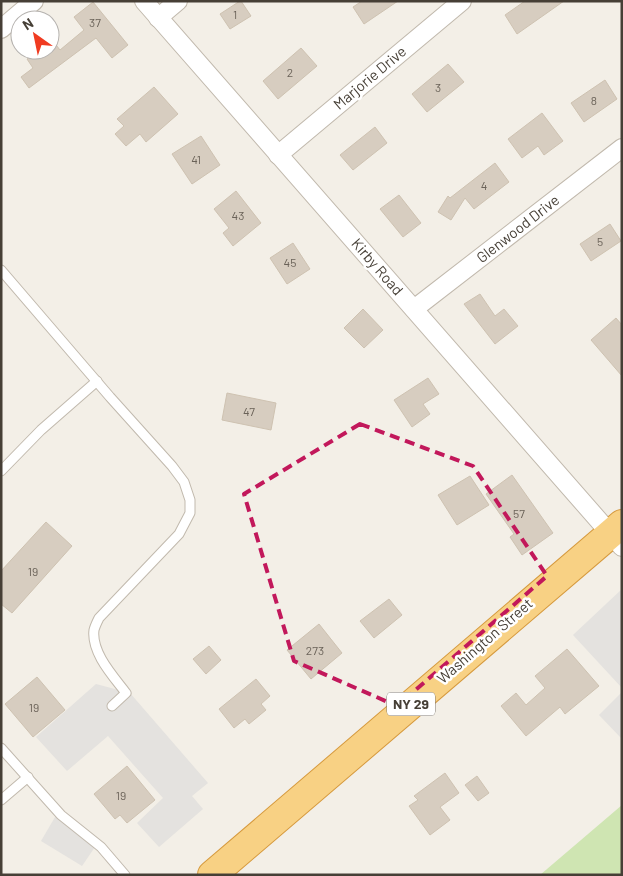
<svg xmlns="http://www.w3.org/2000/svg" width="623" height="876" font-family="Barlow,sans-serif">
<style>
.green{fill:#cfe5b2}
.parking{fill:#e4e2df}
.building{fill:#d7cdc0;stroke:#cec2b1}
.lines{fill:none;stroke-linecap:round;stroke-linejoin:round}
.service-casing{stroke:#c1b9ad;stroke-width:11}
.minor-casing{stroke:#c1b9ad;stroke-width:20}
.trunk-casing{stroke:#d69a3e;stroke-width:30}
.service{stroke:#fff;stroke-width:9}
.minor{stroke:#fff;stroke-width:18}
.trunk{stroke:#f8d184;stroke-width:28}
.marked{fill:none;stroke:#c2185b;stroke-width:4;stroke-dasharray:10 6;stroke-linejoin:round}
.labels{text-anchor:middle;stroke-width:5;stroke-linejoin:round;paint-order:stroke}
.number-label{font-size:12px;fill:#6a6258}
.shield{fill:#fff;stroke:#7e7972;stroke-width:1}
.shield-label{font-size:14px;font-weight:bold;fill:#463f36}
.street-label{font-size:15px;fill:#463f36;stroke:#fff}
</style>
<rect width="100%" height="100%" fill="#f3efe7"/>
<path class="green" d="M622 804V875H540L622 805Z"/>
<g class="parking">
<path d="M622 589V688L573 635Z"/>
<path d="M96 684 130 693 208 783 192 796 203 809 159 847 137 823 163 798 108 736 67 771 36 737Z"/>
<path d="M622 692V739L599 715Z"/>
<path d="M58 812 97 844 82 866 41 841Z"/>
</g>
<g class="building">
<path d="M240 1H241L251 16 230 29 220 14Z"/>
<path d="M362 1H398L364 24 353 7Z"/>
<path d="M525 1H564L517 34 505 15Z"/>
<path d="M93 2 128 45 112 58 96 38 29 88 21 77 33 68 27 59 39 50H50V37L60 50 84 30 74 17Z"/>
<path d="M301 48 317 66 278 99 263 81Z"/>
<path d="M448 64 464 82 427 112 412 94Z"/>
<path d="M605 80 617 99 584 122 571 103Z"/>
<path d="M154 87 178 114 146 142 140 134 126 146 115 134 124 126 117 119Z"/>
<path d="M542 113 563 141 544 155 538 146 522 158 508 139Z"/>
<path d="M375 127 387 143 353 170 340 155Z"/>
<path d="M201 136 220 165 192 184 172 154Z"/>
<path d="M495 163 509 182 474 209 465 198 451 220 438 212 448 196 450 198Z"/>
<path d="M236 191 261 223 233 246 223 233 229 228 214 209Z"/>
<path d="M399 195 421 223 403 237 380 209Z"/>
<path d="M610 224 621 241 591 261 580 244Z"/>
<path d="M293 243 310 269 287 284 270 258Z"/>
<path d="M480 294 495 316 504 309 518 326 495 344 464 304Z"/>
<path d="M363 309 383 330 364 348 344 328Z"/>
<path d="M616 318 622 325V376L591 340Z"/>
<path d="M428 378 439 394 423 404 430 414 412 427 394 400Z"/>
<path d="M227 393 276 403 271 430 222 420Z"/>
<path d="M512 475 553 533 522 555 510 537 514 534 486 494Z"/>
<path d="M470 476 489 505 457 525 438 495Z"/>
<path d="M46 522 72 546 12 613 1 604V571Z"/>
<path d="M389 599 402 615 374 638 360 621Z"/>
<path d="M319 624 342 653 311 679 287 650Z"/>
<path d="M209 646 221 660 206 674 193 659Z"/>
<path d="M567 649 599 686 565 714 560 707 526 736 501 706 516 693 526 705 545 688 535 676Z"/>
<path d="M37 677 65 710 33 737 5 704Z"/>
<path d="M256 679 270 696 261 704 266 710 249 724 245 719 234 728 219 709Z"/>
<path d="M127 766 155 800 127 823 120 815 115 819 94 794Z"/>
<path d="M445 773 459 793 440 807 450 820 430 835 409 806 418 800 414 796Z"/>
<path d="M477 776 489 793 478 801 465 785Z"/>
</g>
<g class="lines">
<defs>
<g id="service">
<path d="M1 270 110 397 172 466 184 482 190 500V513L179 534 99 618C97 622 95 626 94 630 91 653 114 677 126 693L112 706"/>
<path d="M1 471 41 430 97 381"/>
<path d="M1 748 61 815 101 847 125 875"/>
<path d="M1 800 28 777"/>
</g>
<g id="minor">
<path d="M144 1 622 547"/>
<path d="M158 18 178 1"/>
<path d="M1 29 34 1"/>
<path d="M278 155 462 1"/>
<path d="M414 309 622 148"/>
</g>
<path id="trunk" d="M212 875 622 524"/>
</defs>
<use href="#service" class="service-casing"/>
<use href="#minor" class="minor-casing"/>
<use href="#trunk" class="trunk-casing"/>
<use href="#service" class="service"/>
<use href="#minor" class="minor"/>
<use href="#trunk" class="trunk"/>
</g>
<path class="marked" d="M360 424 473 466 547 576 397 706 294 661 244 494Z"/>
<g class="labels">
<g class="number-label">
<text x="235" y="19">1</text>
<text x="95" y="27">37</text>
<text x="290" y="77">2</text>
<text x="438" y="92">3</text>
<text x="594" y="105">8</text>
<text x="196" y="164">41</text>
<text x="484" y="190">4</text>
<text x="238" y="220">43</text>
<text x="600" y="246">5</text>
<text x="290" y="267">45</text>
<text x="249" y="416">47</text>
<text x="519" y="518">57</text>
<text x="33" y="576">19</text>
<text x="315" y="655">273</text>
<text x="34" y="712">19</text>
<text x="121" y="800">19</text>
</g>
<rect class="shield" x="387" y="692.5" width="48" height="23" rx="4"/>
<g class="shield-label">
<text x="411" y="709">NY 29</text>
</g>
<g class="street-label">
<text transform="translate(370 78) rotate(-40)" y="5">Marjorie Drive</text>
<text transform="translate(518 229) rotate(-38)" y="5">Glenwood Drive</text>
<text transform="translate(377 267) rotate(49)" y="5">Kirby Road</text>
<text transform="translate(485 641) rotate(-41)" y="5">Washington Street</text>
</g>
</g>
<rect width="623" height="876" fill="none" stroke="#463f36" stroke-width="5"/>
<g transform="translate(35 35) rotate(327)"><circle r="24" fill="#ffffff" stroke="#b5b2af"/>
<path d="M0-4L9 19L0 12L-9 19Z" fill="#f03b21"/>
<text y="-8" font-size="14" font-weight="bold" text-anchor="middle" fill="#463f36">N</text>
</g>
</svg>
